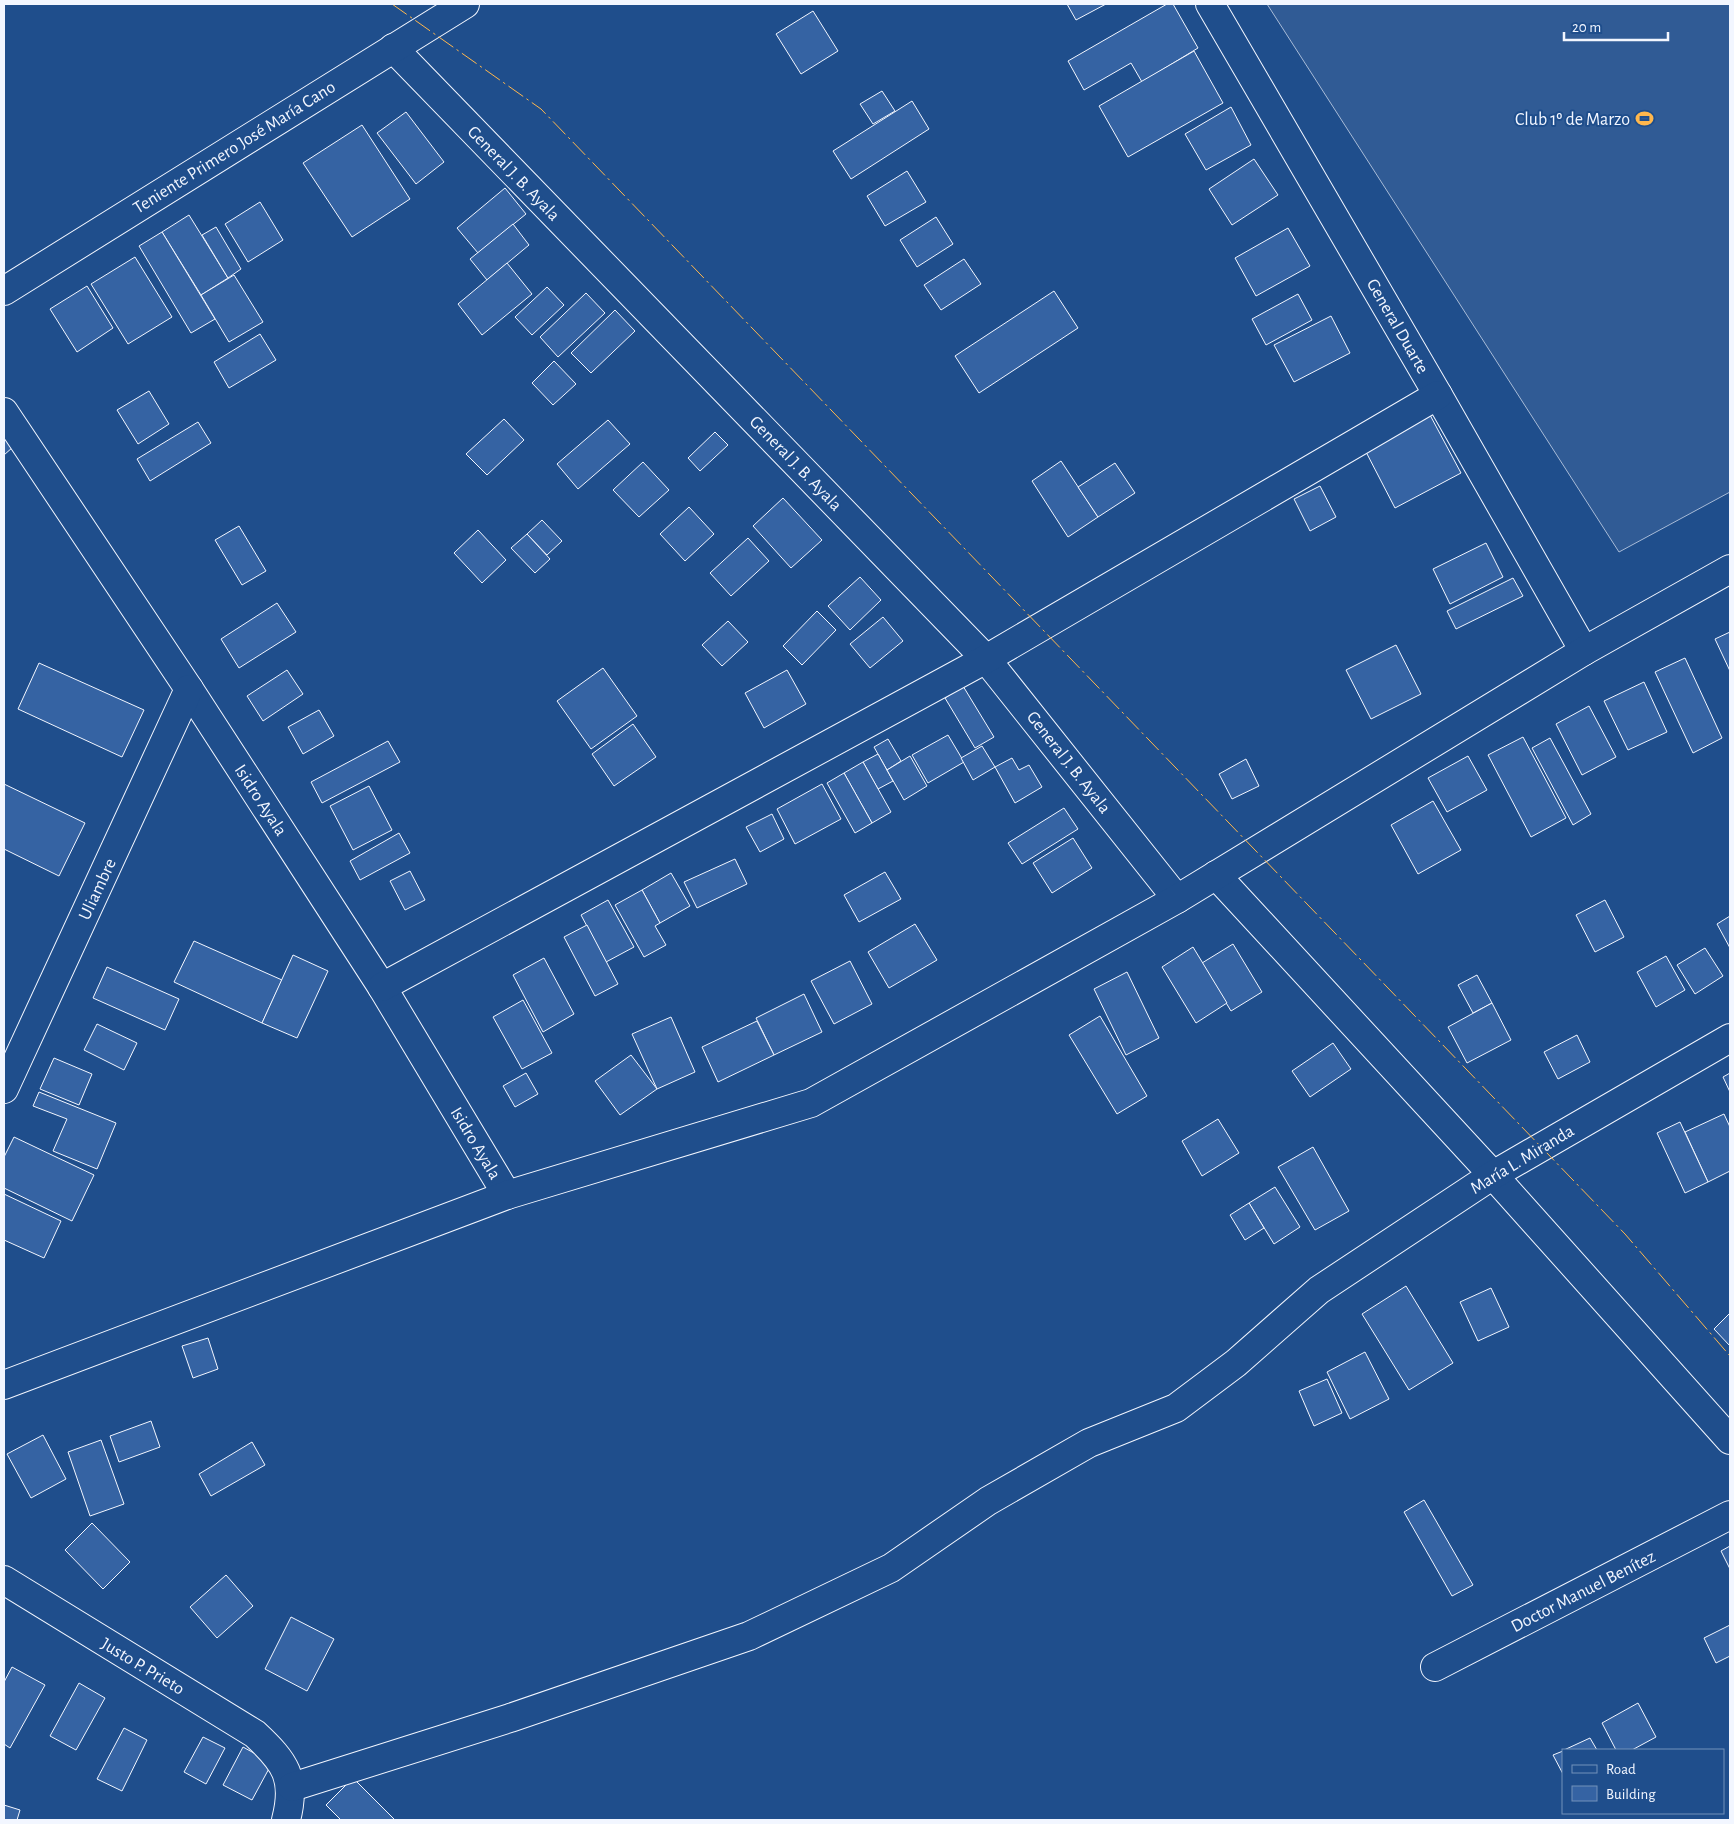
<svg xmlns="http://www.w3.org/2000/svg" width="1734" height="1824" font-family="'Alegreya Sans',sans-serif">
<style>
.built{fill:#305b95;stroke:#a8bbd7}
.building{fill:#3563a3;stroke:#f2f6ff}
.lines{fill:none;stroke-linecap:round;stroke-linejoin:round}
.minor-casing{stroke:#f2f6ff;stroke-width:30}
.minor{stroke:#1f4e8c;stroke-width:28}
.power{stroke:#ffb74d;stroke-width:1;stroke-dasharray:18 4 2.5 4;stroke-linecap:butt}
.labels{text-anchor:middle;stroke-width:4;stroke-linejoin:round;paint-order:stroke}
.poi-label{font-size:18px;fill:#f2f6ff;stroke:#1f4e8c;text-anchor:end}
.street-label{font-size:18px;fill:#f2f6ff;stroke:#1f4e8c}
</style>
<rect width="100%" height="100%" fill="#1f4e8c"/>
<path class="built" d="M1267 4H1730V492L1619 552Z"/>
<g class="building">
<path d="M1067 4H1106L1076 20Z"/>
<path d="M1167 4H1173L1198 48 1142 82 1131 63 1084 90 1068 61Z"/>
<path d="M813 11 838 51 801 74 776 34Z"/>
<path d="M1194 51 1223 103 1128 157 1099 106Z"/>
<path d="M882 91 895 111 873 124 860 104Z"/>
<path d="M912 101 929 129 851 179 833 151Z"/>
<path d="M1231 107 1251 145 1206 170 1185 134Z"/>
<path d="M406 112 444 162 416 184 377 133Z"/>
<path d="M362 125 410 199 352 237 303 163Z"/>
<path d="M1254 159 1278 195 1232 225 1209 189Z"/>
<path d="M907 171 926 202 885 226 867 196Z"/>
<path d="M505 188 526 214 478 253 457 228Z"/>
<path d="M260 202 283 240 248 262 225 224Z"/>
<path d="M189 215 228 278 201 295 162 232Z"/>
<path d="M936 217 953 244 917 267 900 240Z"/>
<path d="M513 224 529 245 487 280 470 259Z"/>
<path d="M216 227 241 269 228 278 202 235Z"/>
<path d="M1288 228 1310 266 1256 296 1235 258Z"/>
<path d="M162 232 215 319 191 333 139 246Z"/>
<path d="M135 257 172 317 128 344 91 284Z"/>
<path d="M964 259 981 284 941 310 924 285Z"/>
<path d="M507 263 532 294 482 335 458 304Z"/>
<path d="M234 275 263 322 229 342 201 295Z"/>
<path d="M87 286 113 328 77 352 50 309Z"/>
<path d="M547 287 564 305 532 335 515 317Z"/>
<path d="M1054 291 1078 328 979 393 955 356Z"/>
<path d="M586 293 605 313 558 357 540 337Z"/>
<path d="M1298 294 1312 320 1266 345 1252 319Z"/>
<path d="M615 310 635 331 591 373 571 353Z"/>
<path d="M1331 316 1350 353 1294 382 1274 345Z"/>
<path d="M260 334 276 360 229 388 214 362Z"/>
<path d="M554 361 576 384 553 405 532 383Z"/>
<path d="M149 391 169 424 138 444 117 410Z"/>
<path d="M1430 415 1461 473 1395 508 1365 450Z"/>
<path d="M504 419 524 440 487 475 466 454Z"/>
<path d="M608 420 630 444 578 489 557 464Z"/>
<path d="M198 422 211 443 150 481 137 459Z"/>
<path d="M715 432 728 445 700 471 688 458Z"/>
<path d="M4 436 13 447 4 455Z"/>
<path d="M1061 461 1098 517 1068 537 1032 481Z"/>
<path d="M643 462 669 490 639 517 613 490Z"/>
<path d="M1115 463 1135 493 1098 517 1078 487Z"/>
<path d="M1320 486 1336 517 1310 531 1294 499Z"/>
<path d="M783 498 822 540 791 568 753 526Z"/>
<path d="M689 507 714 534 685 561 660 534Z"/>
<path d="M542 520 562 541 547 555 527 534Z"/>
<path d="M239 526 266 571 242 585 215 540Z"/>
<path d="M478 530 506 560 482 583 454 553Z"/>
<path d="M527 534 550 559 535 573 511 548Z"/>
<path d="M748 538 769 561 731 596 710 573Z"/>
<path d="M1486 543 1503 577 1450 604 1433 569Z"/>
<path d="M860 577 881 600 850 630 828 606Z"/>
<path d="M1513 578 1523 596 1456 629 1447 611Z"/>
<path d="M277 603 296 632 239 668 221 639Z"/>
<path d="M817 611 836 630 802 665 783 646Z"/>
<path d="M883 617 903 641 870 668 850 644Z"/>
<path d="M728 621 748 642 722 666 702 645Z"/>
<path d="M1730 632V671L1715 639Z"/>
<path d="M1396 645 1421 694 1371 719 1346 670Z"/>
<path d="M1685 658 1722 738 1693 753 1655 672Z"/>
<path d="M39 663 144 710 122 757 18 709Z"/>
<path d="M603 668 637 716 591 749 557 701Z"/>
<path d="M287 670 303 694 263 721 247 696Z"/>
<path d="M787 670 806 704 764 728 745 693Z"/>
<path d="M1644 682 1667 732 1628 750 1604 701Z"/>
<path d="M963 686 994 737 975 748 945 698Z"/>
<path d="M1589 706 1616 757 1582 775 1556 724Z"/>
<path d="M319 710 334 736 303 754 288 727Z"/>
<path d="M633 724 656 757 614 786 592 754Z"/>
<path d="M948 735 964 762 928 783 912 755Z"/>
<path d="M1523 737 1566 818 1531 837 1488 755Z"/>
<path d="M1550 738 1591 814 1573 825 1532 748Z"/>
<path d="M888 739 901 761 887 770 874 747Z"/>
<path d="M388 741 400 762 322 803 311 782Z"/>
<path d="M982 746 995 767 973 780 961 758Z"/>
<path d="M878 754 893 781 878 789 863 762Z"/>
<path d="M910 756 927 786 904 800 887 770Z"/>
<path d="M1468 756 1487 790 1447 812 1428 778Z"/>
<path d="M1012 758 1019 770 1029 765 1042 787 1015 803 995 767Z"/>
<path d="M1246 759 1259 786 1232 799 1219 774Z"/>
<path d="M863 762 891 812 872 823 844 773Z"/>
<path d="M844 773 872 823 855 833 827 783Z"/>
<path d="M4 784 85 823 59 876 4 849Z"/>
<path d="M822 784 841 819 795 844 777 809Z"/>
<path d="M369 786 392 830 353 850 330 806Z"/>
<path d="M1433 801 1461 850 1418 874 1391 825Z"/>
<path d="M1064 808 1078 829 1022 864 1008 843Z"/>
<path d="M772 814 784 839 760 852 746 827Z"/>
<path d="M399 833 410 853 360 880 350 861Z"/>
<path d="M1073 838 1092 868 1052 893 1033 863Z"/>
<path d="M735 859 747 884 697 908 684 882Z"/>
<path d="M410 871 425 900 405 910 390 881Z"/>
<path d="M885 872 901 899 859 922 844 895Z"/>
<path d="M671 873 690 906 660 923 642 890Z"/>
<path d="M642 890 660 923 655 926 666 945 644 957 615 905Z"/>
<path d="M608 900 634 947 606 962 581 915Z"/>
<path d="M1605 900 1624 937 1595 952 1576 915Z"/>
<path d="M1730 916V948L1717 924Z"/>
<path d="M915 924 937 960 889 988 868 952Z"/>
<path d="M587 925 618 984 595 996 564 937Z"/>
<path d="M194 941 282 980 262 1023 174 982Z"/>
<path d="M1233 944 1262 992 1231 1011 1202 963Z"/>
<path d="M1193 947 1227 1003 1196 1023 1162 967Z"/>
<path d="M1705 948 1723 976 1695 994 1677 965Z"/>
<path d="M293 955 328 971 297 1038 262 1023Z"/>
<path d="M1666 956 1685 990 1656 1007 1637 972Z"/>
<path d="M544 958 574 1014 543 1032 513 975Z"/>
<path d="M850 961 872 1004 834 1024 811 981Z"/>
<path d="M107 967 179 999 165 1030 93 998Z"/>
<path d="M1127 972 1159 1038 1126 1055 1094 989Z"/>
<path d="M1477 975 1492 1003 1473 1013 1458 985Z"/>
<path d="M804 994 822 1032 774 1055 756 1018Z"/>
<path d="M523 1000 552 1053 522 1069 493 1017Z"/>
<path d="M1492 1003 1511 1040 1467 1063 1448 1027Z"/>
<path d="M1100 1016 1147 1096 1117 1114 1069 1035Z"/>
<path d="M671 1017 695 1072 657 1089 632 1034Z"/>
<path d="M757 1021 774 1055 718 1082 702 1047Z"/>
<path d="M97 1024 137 1043 124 1070 84 1050Z"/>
<path d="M1577 1035 1590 1062 1558 1079 1544 1052Z"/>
<path d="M1333 1043 1351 1069 1310 1097 1292 1071Z"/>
<path d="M631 1055 657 1089 620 1115 595 1081Z"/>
<path d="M54 1058 92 1074 79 1105 40 1089Z"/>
<path d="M526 1073 538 1094 515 1107 503 1086Z"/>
<path d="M1730 1073V1092L1723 1077Z"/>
<path d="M39 1092 116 1123 97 1169 53 1151 67 1119 33 1106Z"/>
<path d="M1724 1114 1730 1127V1171L1708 1182 1685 1132Z"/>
<path d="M1218 1119 1239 1153 1202 1176 1182 1141Z"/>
<path d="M1680 1122 1708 1182 1685 1193 1657 1133Z"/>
<path d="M14 1137 94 1175 72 1221 4 1188V1157Z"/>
<path d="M1313 1147 1349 1211 1315 1230 1278 1167Z"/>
<path d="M1275 1187 1300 1227 1274 1244 1249 1203Z"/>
<path d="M4 1194 61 1221 44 1258 4 1240Z"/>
<path d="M1249 1203 1264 1228 1245 1240 1230 1215Z"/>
<path d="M1406 1286 1453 1363 1409 1390 1362 1314Z"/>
<path d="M1491 1288 1509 1327 1478 1341 1460 1302Z"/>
<path d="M1730 1313V1346L1714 1329Z"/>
<path d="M208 1338 218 1369 193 1378 182 1346Z"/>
<path d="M1365 1352 1389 1399 1350 1419 1327 1372Z"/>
<path d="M1327 1379 1342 1413 1314 1426 1299 1391Z"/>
<path d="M151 1421 160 1447 119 1462 110 1436Z"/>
<path d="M43 1435 66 1479 31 1498 7 1454Z"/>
<path d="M101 1440 124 1504 90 1516 68 1452Z"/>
<path d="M252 1442 265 1465 211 1496 199 1474Z"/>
<path d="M1424 1500 1473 1585 1452 1596 1404 1512Z"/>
<path d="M92 1523 130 1562 103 1589 65 1550Z"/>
<path d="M1730 1546V1569L1721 1551Z"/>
<path d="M226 1575 253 1606 217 1638 190 1607Z"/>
<path d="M291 1617 334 1639 307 1691 265 1669Z"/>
<path d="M1730 1625V1656L1716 1663 1704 1638Z"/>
<path d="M12 1667 45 1685 10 1748 4 1744V1682Z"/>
<path d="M79 1683 105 1698 76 1750 50 1736Z"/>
<path d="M1638 1703 1656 1737 1632 1750H1616L1602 1723Z"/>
<path d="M124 1728 147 1740 122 1791 97 1779Z"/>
<path d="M203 1737 225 1748 206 1784 184 1772Z"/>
<path d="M1590 1738 1597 1750H1564Z"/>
<path d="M243 1747 272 1763 252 1800 223 1785Z"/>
<path d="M1563 1751V1774L1553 1755Z"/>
<path d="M353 1778 395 1820H341L326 1805Z"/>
<path d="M4 1805 20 1810 17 1820H4Z"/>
</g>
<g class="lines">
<defs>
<g id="minor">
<path d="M1210 4 1438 395 1584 651"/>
<path d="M393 48 986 659 1177 899"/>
<path d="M4 291 465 4"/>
<path d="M4 412 189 689 382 987 507 1195"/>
<path d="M1216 875 1493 1175 1730 1440"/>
<path d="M382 987 986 659 1438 395"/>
<path d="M4 1089 189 689"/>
<path d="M4 1385 507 1195 811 1103 1177 899 1584 651 1730 569"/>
<path d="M4 1580 255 1734C285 1762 297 1778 286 1820"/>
<path d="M1435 1667 1730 1515"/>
<path d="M292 1787 510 1718 749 1636 891 1568 988 1501 1089 1443 1176 1408 1236 1363 1319 1290 1493 1175 1730 1038"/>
</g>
</defs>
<use href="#minor" class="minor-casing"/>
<use href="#minor" class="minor"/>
<path class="power" d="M392 4 541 109 1625 1234 1730 1356"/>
</g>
<defs>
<symbol id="stadium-bare" viewBox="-9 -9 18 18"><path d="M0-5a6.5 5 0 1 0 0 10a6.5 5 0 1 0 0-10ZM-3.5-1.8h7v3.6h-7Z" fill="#ffb74d" stroke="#1f4e8c" stroke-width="2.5" paint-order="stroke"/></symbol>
</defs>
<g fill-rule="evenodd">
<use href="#stadium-bare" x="1632" y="106" width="25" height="25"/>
</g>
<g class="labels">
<g class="poi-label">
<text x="1630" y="125">Club 1º de Marzo</text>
</g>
<g class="street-label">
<text transform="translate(234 147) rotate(-32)" y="6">Teniente Primero José María Cano</text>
<text transform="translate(514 173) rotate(46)" y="6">General J. B. Ayala</text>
<text transform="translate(1398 326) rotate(60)" y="6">General Duarte</text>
<text transform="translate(796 463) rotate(46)" y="6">General J. B. Ayala</text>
<text transform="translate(1069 762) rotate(52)" y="6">General J. B. Ayala</text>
<text transform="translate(261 800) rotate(57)" y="6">Isidro Ayala</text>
<text transform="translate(97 889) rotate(-65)" y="6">Uliambre</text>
<text transform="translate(476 1143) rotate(59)" y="6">Isidro Ayala</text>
<text transform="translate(1522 1159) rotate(-31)" y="6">María L. Miranda</text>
<text transform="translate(1583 1591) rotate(-27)" y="6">Doctor Manuel Benítez</text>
<text transform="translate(143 1666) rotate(31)" y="6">Justo P. Prieto</text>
</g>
</g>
<rect width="1734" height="1824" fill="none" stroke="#f2f6ff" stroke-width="10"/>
<rect x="1562" y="1749" width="162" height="65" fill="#1f4e8c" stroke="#7391ba"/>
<rect x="1572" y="1765" width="25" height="8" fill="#1f4e8c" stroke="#7391ba"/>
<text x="1606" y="1774" font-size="15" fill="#f2f6ff">Road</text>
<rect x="1572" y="1786" width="25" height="15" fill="#3563a3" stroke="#7391ba"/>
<text x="1606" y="1799" font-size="15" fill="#f2f6ff">Building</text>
<path d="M1564 32v8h104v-8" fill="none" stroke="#f2f6ff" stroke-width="2.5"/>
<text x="1572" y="32" font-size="15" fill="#f2f6ff" stroke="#1f4e8c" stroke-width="4" paint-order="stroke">20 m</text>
</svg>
